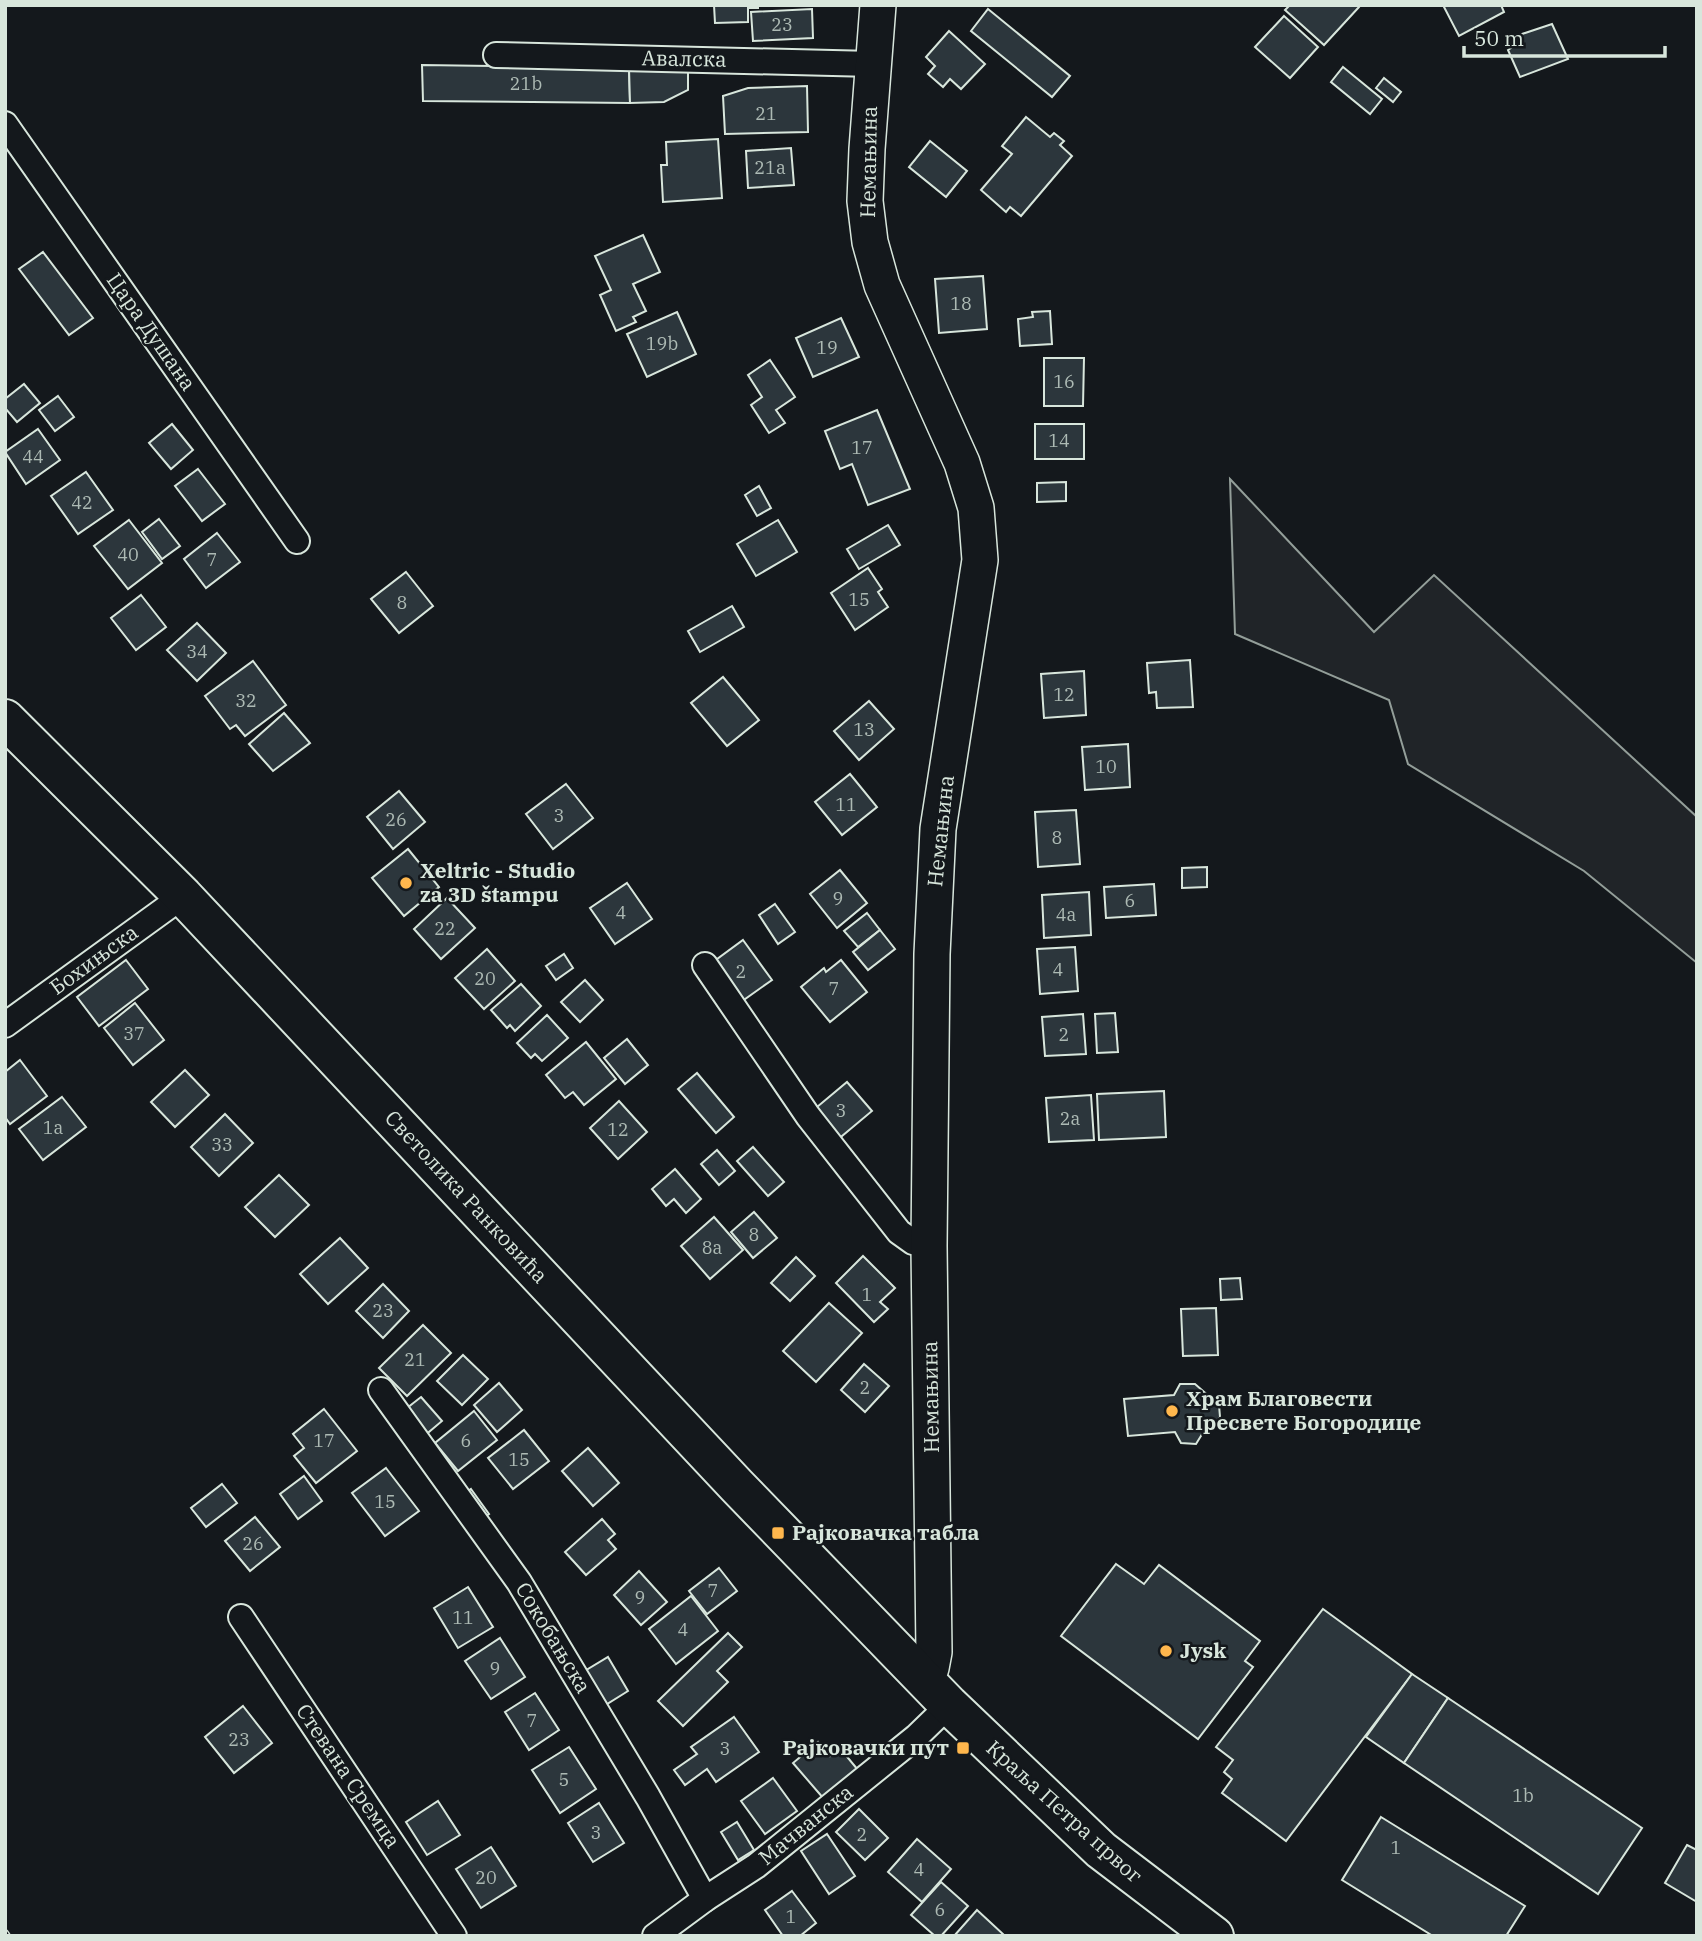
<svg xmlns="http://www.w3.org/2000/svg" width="1702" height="1941" font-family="'IBM Plex Serif',serif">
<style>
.green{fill:#202428;stroke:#939e99;stroke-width:2}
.building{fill:#2c363c;stroke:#d8e6dc;stroke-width:2}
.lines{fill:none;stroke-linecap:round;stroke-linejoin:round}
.street-casing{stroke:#d8e6dc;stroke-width:28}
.secondary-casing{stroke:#d8e6dc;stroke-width:38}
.primary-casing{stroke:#d8e6dc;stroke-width:42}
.street{stroke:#14181c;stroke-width:24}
.secondary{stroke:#14181c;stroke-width:35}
.primary{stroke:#14181c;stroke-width:38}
.rail-casing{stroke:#d8e6dc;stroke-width:8}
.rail{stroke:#14181c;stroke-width:5;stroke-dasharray:16;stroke-linecap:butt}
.poi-dot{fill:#ffb74d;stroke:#14181c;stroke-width:2.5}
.labels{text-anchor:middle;stroke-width:5;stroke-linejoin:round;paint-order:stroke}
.number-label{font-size:18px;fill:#adbab4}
.street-label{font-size:21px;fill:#d8e6dc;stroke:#14181c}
.poi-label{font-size:21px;font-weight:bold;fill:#d8e6dc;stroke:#14181c;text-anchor:start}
</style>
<rect width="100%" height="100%" fill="#14181c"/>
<path class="green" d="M1230 479 1374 632 1434 575 1697 817V963L1584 871 1408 764 1389 700 1235 634Z"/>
<g class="building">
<path d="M714 5H758V8H748V22L715 23Z"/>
<path d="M1290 5H1358L1359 7 1324 45 1285 10Z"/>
<path d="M1443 5H1501L1504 12 1459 36Z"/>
<path d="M812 9 813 38 753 41 751 12Z"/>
<path d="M988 9 1070 76 1052 97 971 31Z"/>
<path d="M1284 16 1318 47 1290 78 1255 47Z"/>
<path d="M1552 24 1568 59 1520 77 1508 50 1511 48 1507 39Z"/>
<path d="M949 31 985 64 961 89 950 79 943 87 928 74 935 66 926 57Z"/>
<path d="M422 65 629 68 630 103 423 101Z"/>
<path d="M688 66V90L664 102 630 103 629 68Z"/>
<path d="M1343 67 1382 99 1370 114 1331 82Z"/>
<path d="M1384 78 1401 92 1393 102 1376 88Z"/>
<path d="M807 86 808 132 725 134 723 96 748 88Z"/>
<path d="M1026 117 1050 137 1054 133 1064 141 1060 145 1072 156 1021 216 1010 207 1006 212 981 190 1012 154 1002 146Z"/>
<path d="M718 139 722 198 663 202 661 165H667L666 142Z"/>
<path d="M930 141 967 171 946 197 909 167Z"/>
<path d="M791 148 794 185 748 188 746 151Z"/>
<path d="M643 235 660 272 633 284 646 311 633 317 636 322 616 331 600 295 611 290 595 256Z"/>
<path d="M43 252 93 318 69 335 19 269Z"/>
<path d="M983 276 987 329 939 333 935 279Z"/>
<path d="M1050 311 1052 344 1020 346 1018 319 1033 317 1032 312Z"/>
<path d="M677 312 696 354 647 377 627 334Z"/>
<path d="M841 318 859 357 813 377 796 338Z"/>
<path d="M1044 358H1084L1083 406H1044Z"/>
<path d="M770 360 795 397 776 410 785 423 769 433 751 405 762 397 748 375Z"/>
<path d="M24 384 40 403 17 422 5 408V399Z"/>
<path d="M58 396 74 417 55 431 39 410Z"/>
<path d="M877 410 910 489 868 505 852 464 840 469 825 431Z"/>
<path d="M172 424 193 450 171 469 149 443Z"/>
<rect x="1035" y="424" width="49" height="35"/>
<path d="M38 429 60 460 26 484 5 452Z"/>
<path d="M198 469 225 504 202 521 175 486Z"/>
<path d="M86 472 113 510 78 534 51 496Z"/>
<path d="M1066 482V501L1037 502V483Z"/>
<path d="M759 486 771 508 757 516 745 495Z"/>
<path d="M159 519 180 546 162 559 142 532Z"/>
<path d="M129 520 162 563 128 589 94 546Z"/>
<path d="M778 520 797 552 756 576 737 544Z"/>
<path d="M888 525 900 545 859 569 847 549Z"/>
<path d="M217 533 240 562 206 588 184 559Z"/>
<path d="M868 568 882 589 878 592 888 607 855 630 831 593Z"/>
<path d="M406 572 433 606 399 633 371 599Z"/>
<path d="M141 595 166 627 136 650 111 618Z"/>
<path d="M732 606 744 627 700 652 688 631Z"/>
<path d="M197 623 226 653 197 681 167 650Z"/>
<path d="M1190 660 1193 707 1157 708 1156 692 1149 693 1147 663Z"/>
<path d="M253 661 286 705 245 736 236 725 230 729 205 696Z"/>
<path d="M1084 671 1086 715 1044 718 1041 674Z"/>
<path d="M723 677 759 720 727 746 691 703Z"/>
<path d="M869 701 894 729 859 760 834 731Z"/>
<path d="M284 713 310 743 273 771 249 744Z"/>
<path d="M1128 744 1130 787 1085 790 1082 747Z"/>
<path d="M850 774 877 807 842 835 815 802Z"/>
<path d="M566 784 593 818 553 849 526 814Z"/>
<path d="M399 791 425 822 393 849 367 817Z"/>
<path d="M1076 810 1080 864 1038 867 1035 812Z"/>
<path d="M408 849 439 887 404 916 372 878Z"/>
<path d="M1207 867V887L1182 888V868Z"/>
<path d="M840 870 867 903 837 928 810 894Z"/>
<path d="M627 883 652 919 615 944 590 908Z"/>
<path d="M1154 884 1156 915 1106 918 1104 887Z"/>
<path d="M1089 892 1091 935 1044 938 1042 895Z"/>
<path d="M447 898 475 928 441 959 414 929Z"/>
<path d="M775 904 795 932 778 944 759 915Z"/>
<path d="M867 913 880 930 858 947 844 931Z"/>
<path d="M880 930 895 949 868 970 853 952Z"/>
<path d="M743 940 772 980 738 1004 709 965Z"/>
<path d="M1075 947 1078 991 1040 994 1037 949Z"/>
<path d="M487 949 515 981 484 1009 455 978Z"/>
<path d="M564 954 573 968 556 980 546 966Z"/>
<path d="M126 960 148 989 99 1026 77 997Z"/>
<path d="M841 960 867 992 830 1022 801 987 824 968 826 972Z"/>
<path d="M585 980 603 1000 580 1022 561 1002Z"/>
<path d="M521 984 541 1006 515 1031 510 1025 507 1028 491 1010Z"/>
<path d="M135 1003 164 1040 133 1065 104 1028Z"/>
<path d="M1115 1013 1118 1052 1097 1053 1095 1014Z"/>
<path d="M1083 1014 1086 1054 1045 1056 1042 1017Z"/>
<path d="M547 1015 568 1038 542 1061 535 1054 531 1058 517 1043Z"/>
<path d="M627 1039 648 1065 625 1084 604 1058Z"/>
<path d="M586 1042 616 1079 584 1105 573 1092 565 1098 546 1075Z"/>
<path d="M20 1060 47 1096 10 1124 5 1117V1072Z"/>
<path d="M185 1070 209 1095 175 1127 151 1102Z"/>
<path d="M697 1073 734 1117 716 1133 678 1089Z"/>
<path d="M847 1082 872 1111 836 1141 811 1112Z"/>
<path d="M1164 1091 1166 1137 1099 1140 1097 1094Z"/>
<path d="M1091 1095 1094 1140 1049 1142 1046 1098Z"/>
<path d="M62 1097 86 1127 43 1160 19 1129Z"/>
<path d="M619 1101 647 1132 618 1159 590 1128Z"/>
<path d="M225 1114 253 1143 219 1176 191 1147Z"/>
<path d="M753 1147 784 1182 768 1196 737 1161Z"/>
<path d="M717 1150 735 1171 719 1185 701 1164Z"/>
<path d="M675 1169 701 1199 686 1213 674 1199 666 1206 652 1189Z"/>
<path d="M279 1175 309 1205 275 1237 245 1207Z"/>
<path d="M754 1212 777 1238 753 1258 731 1232Z"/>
<path d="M714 1217 743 1250 710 1279 681 1246Z"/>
<path d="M340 1238 368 1268 328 1304 300 1274Z"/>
<path d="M863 1256 895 1288 880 1302 888 1309 874 1322 836 1283Z"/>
<path d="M796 1257 815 1276 790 1301 771 1283Z"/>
<path d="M1240 1278 1242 1299 1221 1300 1220 1279Z"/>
<path d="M383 1284 409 1311 383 1338 356 1311Z"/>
<path d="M829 1303 862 1333 816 1382 783 1351Z"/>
<path d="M1216 1308 1218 1355 1183 1356 1181 1309Z"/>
<path d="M423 1325 451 1353 407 1396 379 1368Z"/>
<path d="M463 1355 488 1379 462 1405 437 1381Z"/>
<path d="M864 1364 889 1386 865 1412 841 1390Z"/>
<path d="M499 1383 522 1410 497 1432 474 1405Z"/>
<path d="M1180 1384H1195L1219 1405 1220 1417 1214 1426 1204 1431 1196 1444 1181 1443 1175 1432 1128 1436 1124 1399 1174 1395Z"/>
<path d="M421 1397 442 1421 423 1437 402 1412Z"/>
<path d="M324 1409 357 1451 316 1483 294 1456 304 1448 293 1434Z"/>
<path d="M474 1411 497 1440 458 1471 435 1443Z"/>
<path d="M524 1430 549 1461 513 1489 488 1458Z"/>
<path d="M588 1448 619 1483 593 1506 562 1471Z"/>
<path d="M386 1468 419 1511 385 1536 352 1493Z"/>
<path d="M304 1476 322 1501 298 1519 280 1494Z"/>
<path d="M222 1484 237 1503 206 1527 191 1508Z"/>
<path d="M471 1489 489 1514 479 1521 461 1496Z"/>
<path d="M255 1517 280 1547 250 1571 225 1541Z"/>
<path d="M602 1519 615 1534 608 1540 616 1549 586 1575 565 1552Z"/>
<path d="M1116 1564 1144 1584 1159 1565 1260 1641 1245 1661 1253 1667 1198 1739 1061 1636Z"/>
<path d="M719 1568 737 1591 707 1614 689 1591Z"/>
<path d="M639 1571 667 1602 641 1625 614 1595Z"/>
<path d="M468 1587 493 1627 458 1648 434 1608Z"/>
<path d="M691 1596 718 1631 676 1664 649 1629Z"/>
<path d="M1323 1609 1412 1674 1286 1841 1222 1793 1232 1779 1224 1772 1233 1760 1216 1747Z"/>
<path d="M728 1633 742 1647 717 1671 728 1682 683 1726 658 1701Z"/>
<path d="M500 1638 525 1677 491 1699 465 1661Z"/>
<path d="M608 1657 628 1691 599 1709 578 1675Z"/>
<path d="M1412 1674 1448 1698 1404 1763 1366 1737Z"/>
<path d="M535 1693 559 1730 529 1750 505 1712Z"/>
<path d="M1448 1698 1642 1828 1598 1894 1404 1763Z"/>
<path d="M243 1706 272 1743 234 1773 205 1737Z"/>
<path d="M734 1717 759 1752 716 1782 707 1769 685 1785 674 1770 697 1754 691 1747Z"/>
<path d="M818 1742 830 1756 839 1747 858 1770 824 1799 793 1763Z"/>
<path d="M569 1747 596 1789 560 1813 532 1770Z"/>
<path d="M773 1778 797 1811 765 1834 741 1801Z"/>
<path d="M438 1801 460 1835 427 1855 406 1822Z"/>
<path d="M599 1803 624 1843 593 1862 568 1823Z"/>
<path d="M859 1809 888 1838 865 1860 836 1832Z"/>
<path d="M1381 1817 1525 1906 1506 1936H1433L1342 1880Z"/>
<path d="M737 1822 754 1850 738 1860 721 1832Z"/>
<path d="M827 1834 855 1876 829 1894 801 1851Z"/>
<path d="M917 1839 951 1869 922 1902 888 1872Z"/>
<path d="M1687 1845 1697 1850V1902L1665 1883Z"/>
<path d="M491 1847 516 1886 481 1908 456 1869Z"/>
<path d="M941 1882 968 1906 941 1936H935L911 1915Z"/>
<path d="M792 1891 816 1923 800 1936H783L765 1910Z"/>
<path d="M977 1910 1004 1935 1003 1936H954Z"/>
</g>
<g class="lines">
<defs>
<g id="street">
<path d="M496 55 873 64"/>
<path d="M5 124 297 541"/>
<path d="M705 965 808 1116 899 1232 913 1242 929 1246"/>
<path d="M5 1025 183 896"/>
<path d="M381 1390 519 1582 648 1797 705 1899"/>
<path d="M241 1617 454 1936"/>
<path d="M655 1936 705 1899 756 1866 916 1737 949 1705"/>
</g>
<path id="secondary" d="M878 5 867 149 865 201 870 242 882 285 962 463 976 508 980 560 938 829 932 954 929 1246 934 1652 931 1668 924 1678"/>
<path id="primary" d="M5 719 183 896 737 1486 949 1705 1101 1850 1214 1936"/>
</defs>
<use href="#street" class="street-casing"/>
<use href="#secondary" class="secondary-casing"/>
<use href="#primary" class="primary-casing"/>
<use href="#street" class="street"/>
<use href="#secondary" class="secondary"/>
<use href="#primary" class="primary"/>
<defs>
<path id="rail" d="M5 1933 7 1936"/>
</defs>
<use href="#rail" class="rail-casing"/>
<use href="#rail" class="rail"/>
</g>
<g class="poi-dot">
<circle cx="406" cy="883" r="7"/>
<circle cx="1172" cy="1411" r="7"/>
<rect x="771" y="1526" width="14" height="14" rx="3.5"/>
<circle cx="1166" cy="1651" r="7"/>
<rect x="956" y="1741" width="14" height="14" rx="3.5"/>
</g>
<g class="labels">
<g class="number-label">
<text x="782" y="31">23</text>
<text x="526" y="90">21b</text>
<text x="766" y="120">21</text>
<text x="770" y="174">21a</text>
<text x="961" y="310">18</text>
<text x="662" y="350">19b</text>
<text x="827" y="354">19</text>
<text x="1064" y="388">16</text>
<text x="1059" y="447">14</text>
<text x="862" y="454">17</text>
<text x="33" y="463">44</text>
<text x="82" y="509">42</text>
<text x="128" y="561">40</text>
<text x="212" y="566">7</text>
<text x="859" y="606">15</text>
<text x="402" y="609">8</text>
<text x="197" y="658">34</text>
<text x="1064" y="701">12</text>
<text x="246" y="707">32</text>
<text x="864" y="736">13</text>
<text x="1106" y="773">10</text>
<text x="846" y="811">11</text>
<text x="559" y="822">3</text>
<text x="396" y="826">26</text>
<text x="1057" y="844">8</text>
<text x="838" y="905">9</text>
<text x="1130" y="907">6</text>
<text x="621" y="919">4</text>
<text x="1066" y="921">4a</text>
<text x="445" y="935">22</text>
<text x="1058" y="976">4</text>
<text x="741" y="978">2</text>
<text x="485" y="985">20</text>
<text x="834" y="995">7</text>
<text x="134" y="1040">37</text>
<text x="1064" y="1041">2</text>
<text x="841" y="1117">3</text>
<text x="1070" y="1125">2a</text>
<text x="53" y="1134">1a</text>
<text x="618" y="1136">12</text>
<text x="222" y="1151">33</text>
<text x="754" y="1241">8</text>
<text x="712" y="1254">8a</text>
<text x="867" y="1301">1</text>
<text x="383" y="1317">23</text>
<text x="415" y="1366">21</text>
<text x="865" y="1394">2</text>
<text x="324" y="1447">17</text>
<text x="466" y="1447">6</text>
<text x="519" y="1466">15</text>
<text x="385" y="1508">15</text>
<text x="253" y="1550">26</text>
<text x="713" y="1597">7</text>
<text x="640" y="1604">9</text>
<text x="463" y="1624">11</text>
<text x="683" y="1636">4</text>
<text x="495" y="1675">9</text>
<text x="532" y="1727">7</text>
<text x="239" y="1746">23</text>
<text x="725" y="1755">3</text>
<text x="564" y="1786">5</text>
<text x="1523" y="1802">1b</text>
<text x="596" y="1839">3</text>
<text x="862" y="1841">2</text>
<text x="1396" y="1854">1</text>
<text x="919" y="1876">4</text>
<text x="486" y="1884">20</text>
<text x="940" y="1916">6</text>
<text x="791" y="1923">1</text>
</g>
<g class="street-label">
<text transform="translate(684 59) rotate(1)" y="7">Авалска</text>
<text transform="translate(869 162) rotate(-89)" y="7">Немањина</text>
<text transform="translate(151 332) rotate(55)" y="7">Цара Душана</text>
<text transform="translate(941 831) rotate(-84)" y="7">Немањина</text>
<text transform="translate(94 960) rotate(-36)" y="7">Бохињска</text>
<text transform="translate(466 1197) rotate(47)" y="7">Светолика Ранковића</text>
<text transform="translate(931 1397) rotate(-91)" y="7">Немањина</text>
<text transform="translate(553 1638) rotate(59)" y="7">Сокобањска</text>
<text transform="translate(348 1776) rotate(56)" y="7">Стевана Сремца</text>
<text transform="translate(1064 1812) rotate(42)" y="7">Краља Петра првог</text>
<text transform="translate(806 1825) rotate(-39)" y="7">Мачванска</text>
</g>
<g class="poi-label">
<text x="420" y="878">Xeltric - Studio<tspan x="420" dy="24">za 3D štampu</tspan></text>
<text x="1186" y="1406">Храм Благовести<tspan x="1186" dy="24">Пресвете Богородице</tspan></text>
<text x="792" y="1540">Рајковачка табла</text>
<text x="1180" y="1658">Jysk</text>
<text x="949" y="1755" text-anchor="end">Рајковачки пут</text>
</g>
</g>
<rect width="1702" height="1941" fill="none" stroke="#d8e6dc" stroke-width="14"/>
<path d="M1464 46v10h201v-10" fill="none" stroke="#d8e6dc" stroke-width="3.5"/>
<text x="1474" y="46" font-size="21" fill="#d8e6dc" stroke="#14181c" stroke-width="5" paint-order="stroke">50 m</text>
</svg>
